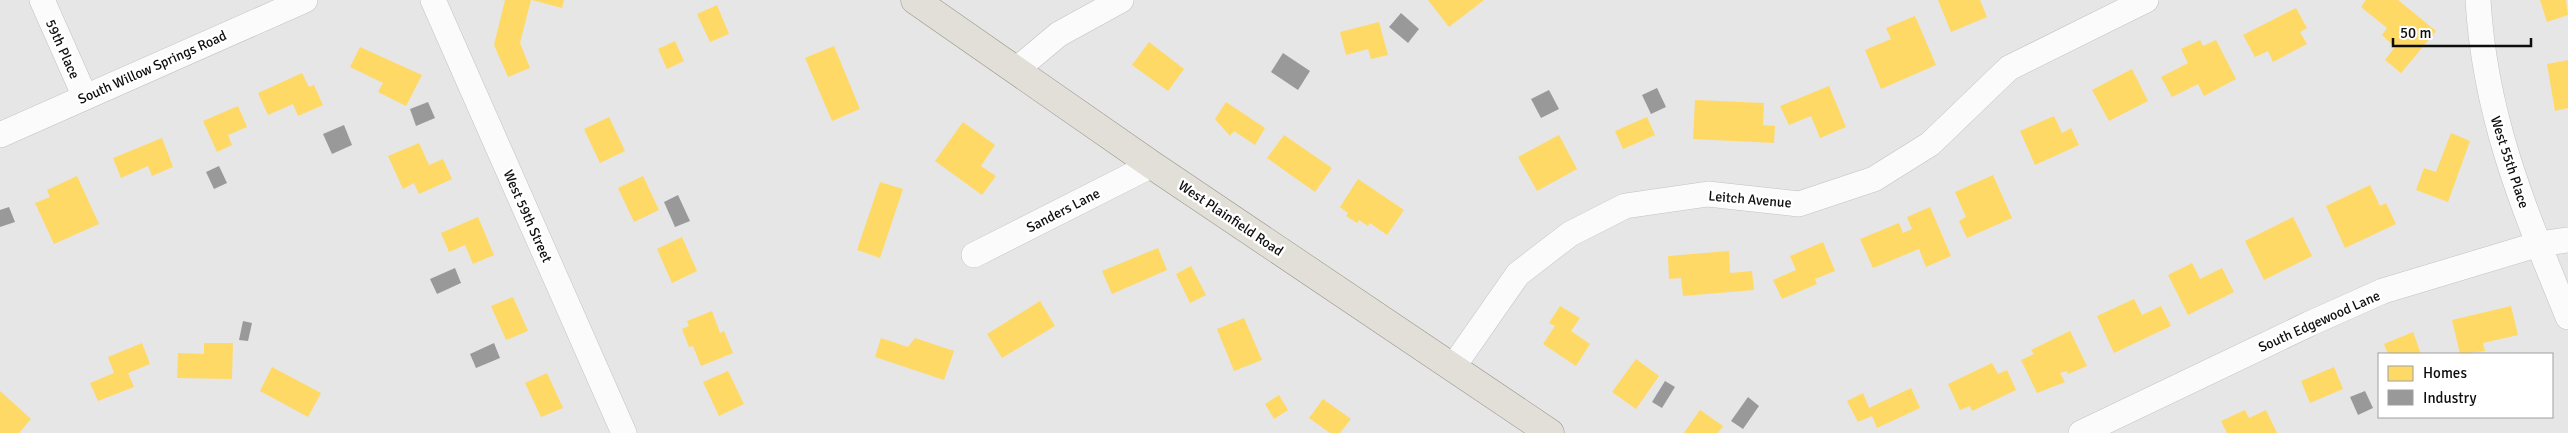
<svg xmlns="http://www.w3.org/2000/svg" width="2568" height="433" font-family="Signika,sans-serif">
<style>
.homes{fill:#ffd966}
.industry{fill:#999}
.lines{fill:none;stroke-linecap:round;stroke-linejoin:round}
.minor-casing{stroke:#c2c2c2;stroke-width:26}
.major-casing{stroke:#979488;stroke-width:29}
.minor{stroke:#fbfbfb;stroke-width:25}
.major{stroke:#e1dfd8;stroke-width:28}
.labels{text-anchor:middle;stroke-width:5;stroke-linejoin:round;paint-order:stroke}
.street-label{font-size:14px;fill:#0e0e0f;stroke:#fff}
</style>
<rect width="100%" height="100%" fill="#e6e6e6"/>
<g class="homes">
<path d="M505 0H531L520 43 530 68 508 77 494 45Z"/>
<path d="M532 0H564L562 8Z"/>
<path d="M1428 0H1484L1449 27Z"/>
<path d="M1938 0H1980L1987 17 1951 32Z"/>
<path d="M2366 0H2398L2436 31 2401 73 2385 60 2395 47 2382 35 2387 28 2361 7Z"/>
<path d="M2540 0H2566L2568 15 2547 22Z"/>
<path d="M717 5 729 34 710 42 697 14Z"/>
<path d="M2296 8 2307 28 2300 32 2307 44 2273 62 2268 51 2255 57 2243 35Z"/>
<path d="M1915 16 1936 65 1881 89 1865 50 1891 39 1886 28Z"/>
<path d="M1379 22 1388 55 1371 59 1368 49 1346 55 1340 32Z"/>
<path d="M2200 40 2203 46 2216 40 2236 79 2204 96 2198 84 2172 97 2161 77 2188 63 2181 49Z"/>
<path d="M675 41 684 61 667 69 658 49Z"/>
<path d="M1149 42 1184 69 1168 91 1132 65Z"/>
<path d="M834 46 860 109 832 121 805 58Z"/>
<path d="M360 47 422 75 406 106 378 92 383 83 350 67Z"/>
<path d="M2568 60V108L2555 111 2547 64Z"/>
<path d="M2132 69 2148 101 2109 121 2092 90Z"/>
<path d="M302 73 309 87 314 85 323 105 298 116 293 104 268 115 258 93Z"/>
<path d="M1829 86 1846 127 1820 138 1811 116 1789 125 1780 106Z"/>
<path d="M1695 100 1764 103 1763 125 1775 126 1774 143 1693 139Z"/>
<path d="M1226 102 1265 128 1255 145 1234 131 1230 136 1215 119Z"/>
<path d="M238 106 247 127 228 135 232 145 217 152 203 121Z"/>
<path d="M2054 116 2062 133 2071 128 2079 145 2035 165 2020 131Z"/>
<path d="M609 117 625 151 600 163 584 129Z"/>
<path d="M1647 117 1655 135 1623 149 1615 131Z"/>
<path d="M963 122 995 145 981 166 996 176 982 195 935 161Z"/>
<path d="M2451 133 2470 141 2448 202 2416 190 2424 168 2436 172Z"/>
<path d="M1284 135 1332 168 1315 192 1267 158Z"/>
<path d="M1559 135 1577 169 1537 191 1518 157Z"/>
<path d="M162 138 173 167 152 176 148 166 121 178 113 158Z"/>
<path d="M419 143 429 165 443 159 452 179 419 194 414 183 403 189 388 156Z"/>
<path d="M1993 175 2012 218 1967 238 1959 221 1966 217 1955 192Z"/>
<path d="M77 176 99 224 54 244 35 203 50 197 47 190Z"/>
<path d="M643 176 659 210 634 222 618 188Z"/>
<path d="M1358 179 1404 210 1387 235 1370 223 1368 226 1359 220 1357 223 1346 216 1348 213 1340 207Z"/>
<path d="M880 182 903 189 880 258 857 250Z"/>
<path d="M2370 185 2380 206 2386 203 2396 224 2345 248 2326 206Z"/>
<path d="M1930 207 1951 256 1926 267 1919 249 1873 268 1860 239 1899 223 1903 233 1912 229 1907 217Z"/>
<path d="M478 217 494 255 473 264 465 245 449 252 441 233Z"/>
<path d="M2293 217 2312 256 2264 280 2245 241Z"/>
<path d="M682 237 697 271 672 283 657 249Z"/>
<path d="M1823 242 1835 271 1815 279 1817 284 1782 299 1773 280 1796 270 1790 256Z"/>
<path d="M1158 248 1167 270 1112 294 1102 271Z"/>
<path d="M1729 251 1730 273 1752 271 1754 290 1683 296 1681 278 1669 279 1668 256Z"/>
<path d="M2192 263 2200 279 2222 268 2234 292 2188 315 2168 275Z"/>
<path d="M1191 266 1206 295 1190 303 1176 274Z"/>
<path d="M513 297 528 331 506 340 491 306Z"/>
<path d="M2134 299 2142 315 2161 306 2171 326 2114 353 2097 316Z"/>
<path d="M1040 301 1055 326 1002 358 987 334Z"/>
<path d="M1560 306 1580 318 1571 331 1590 344 1576 366 1543 344 1555 326 1549 323Z"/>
<path d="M2511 306 2518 335 2483 343 2485 351 2460 354 2452 320Z"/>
<path d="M712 311 720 333 724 331 733 353 701 366 693 346 689 347 682 329 689 326 687 321Z"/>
<path d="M1244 318 1262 360 1234 371 1217 329Z"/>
<path d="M2070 331 2087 366 2068 374 2067 371 2060 373 2065 382 2037 393 2021 360 2034 354 2031 350Z"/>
<path d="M2413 332 2421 354H2388L2384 344Z"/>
<path d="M881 338 908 347 915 338 954 351 944 380 875 357Z"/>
<path d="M142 343 150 364 128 373 134 387 98 401 90 383 114 373 108 357Z"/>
<path d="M204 343H233L232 379 177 378 178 353 204 354Z"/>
<path d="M1636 359 1659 376 1636 409 1612 392Z"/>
<path d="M1992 363 1998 374 2007 370 2016 390 1972 411 1970 406 1960 410 1948 384Z"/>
<path d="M272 367 321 393 308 417 260 391Z"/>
<path d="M2334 367 2343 389 2310 403 2301 381Z"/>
<path d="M728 371 744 404 719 416 703 382Z"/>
<path d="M547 373 563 408 541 417 525 383Z"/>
<path d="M1911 388 1920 408 1877 428 1872 416 1858 422 1847 401 1863 393 1869 408Z"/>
<path d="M0 391 31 419 19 433H0Z"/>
<path d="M1279 395 1288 410 1274 419 1265 404Z"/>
<path d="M1323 399 1351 419 1340 433H1330L1309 418Z"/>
<path d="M1700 410 1723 426 1718 433H1684Z"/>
<path d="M2245 410 2249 418 2266 410 2277 433H2227L2221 421Z"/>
</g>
<g class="industry">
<path d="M1401 13 1419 29 1408 43 1389 27Z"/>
<path d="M1283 53 1310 71 1298 90 1271 72Z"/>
<path d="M1657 88 1666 107 1651 114 1642 95Z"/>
<path d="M1549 90 1559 109 1541 118 1531 99Z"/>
<path d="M428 102 435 118 416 126 410 109Z"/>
<path d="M344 125 352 145 332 154 323 134Z"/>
<path d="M219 166 227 183 214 189 206 172Z"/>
<path d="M678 195 690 221 675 227 664 202Z"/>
<path d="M9 207 15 222 0 227V210Z"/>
<path d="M455 268 461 283 437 294 430 279Z"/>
<path d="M243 321 252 323 248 341 239 340Z"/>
<path d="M494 343 500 358 476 368 470 354Z"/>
<path d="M1665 381 1675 387 1662 408 1652 402Z"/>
<path d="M2365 391 2373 408 2358 415 2350 397Z"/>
<path d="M1748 397 1759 406 1743 429 1731 421Z"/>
</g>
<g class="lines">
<defs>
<g id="minor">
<path d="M42 0 85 97"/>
<path d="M433 0 624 433"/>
<path d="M2478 0C2485 118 2524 209 2568 317"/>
<path d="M1016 70 1059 34 1121 0"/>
<path d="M0 135 305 0"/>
<path d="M974 255 1152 165"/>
<path d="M1453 367 1518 274 1570 234 1625 206 1708 194 1799 204 1874 179 1930 144 2009 68 2146 0"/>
<path d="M2081 433 2309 324 2383 291 2539 244 2568 240"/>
</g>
<path id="major" d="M915 0 1152 165 1550 433"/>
</defs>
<use href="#minor" class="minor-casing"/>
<use href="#major" class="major-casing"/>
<use href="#minor" class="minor"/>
<use href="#major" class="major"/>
</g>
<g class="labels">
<g class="street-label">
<text transform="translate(63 49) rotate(66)" y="5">59th Place</text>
<text transform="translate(152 67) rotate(-24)" y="5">South Willow Springs Road</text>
<text transform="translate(2510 162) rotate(72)" y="5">West 55th Place</text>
<text transform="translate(1750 199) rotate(5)" y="5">Leitch Avenue</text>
<text transform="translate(1063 210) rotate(-27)" y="5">Sanders Lane</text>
<text transform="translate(528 216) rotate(66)" y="5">West 59th Street</text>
<text transform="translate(1231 218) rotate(34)" y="5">West Plainfield Road</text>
<text transform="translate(2319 321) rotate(-24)" y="5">South Edgewood Lane</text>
</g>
</g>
<rect x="2378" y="353" width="175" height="65" fill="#ffffff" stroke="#9f9f9f"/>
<rect x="2388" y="366" width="25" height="15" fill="#ffd966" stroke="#9f9f9f"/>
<text x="2423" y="378" font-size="15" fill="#0e0e0f">Homes</text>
<rect x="2388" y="390" width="25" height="15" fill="#999999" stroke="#9f9f9f"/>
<text x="2423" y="403" font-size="15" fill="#0e0e0f">Industry</text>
<path d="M2393 38v8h138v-8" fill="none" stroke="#0e0e0f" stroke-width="2.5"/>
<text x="2400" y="38" font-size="15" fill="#0e0e0f" stroke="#ffffff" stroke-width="4" paint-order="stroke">50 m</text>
</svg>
